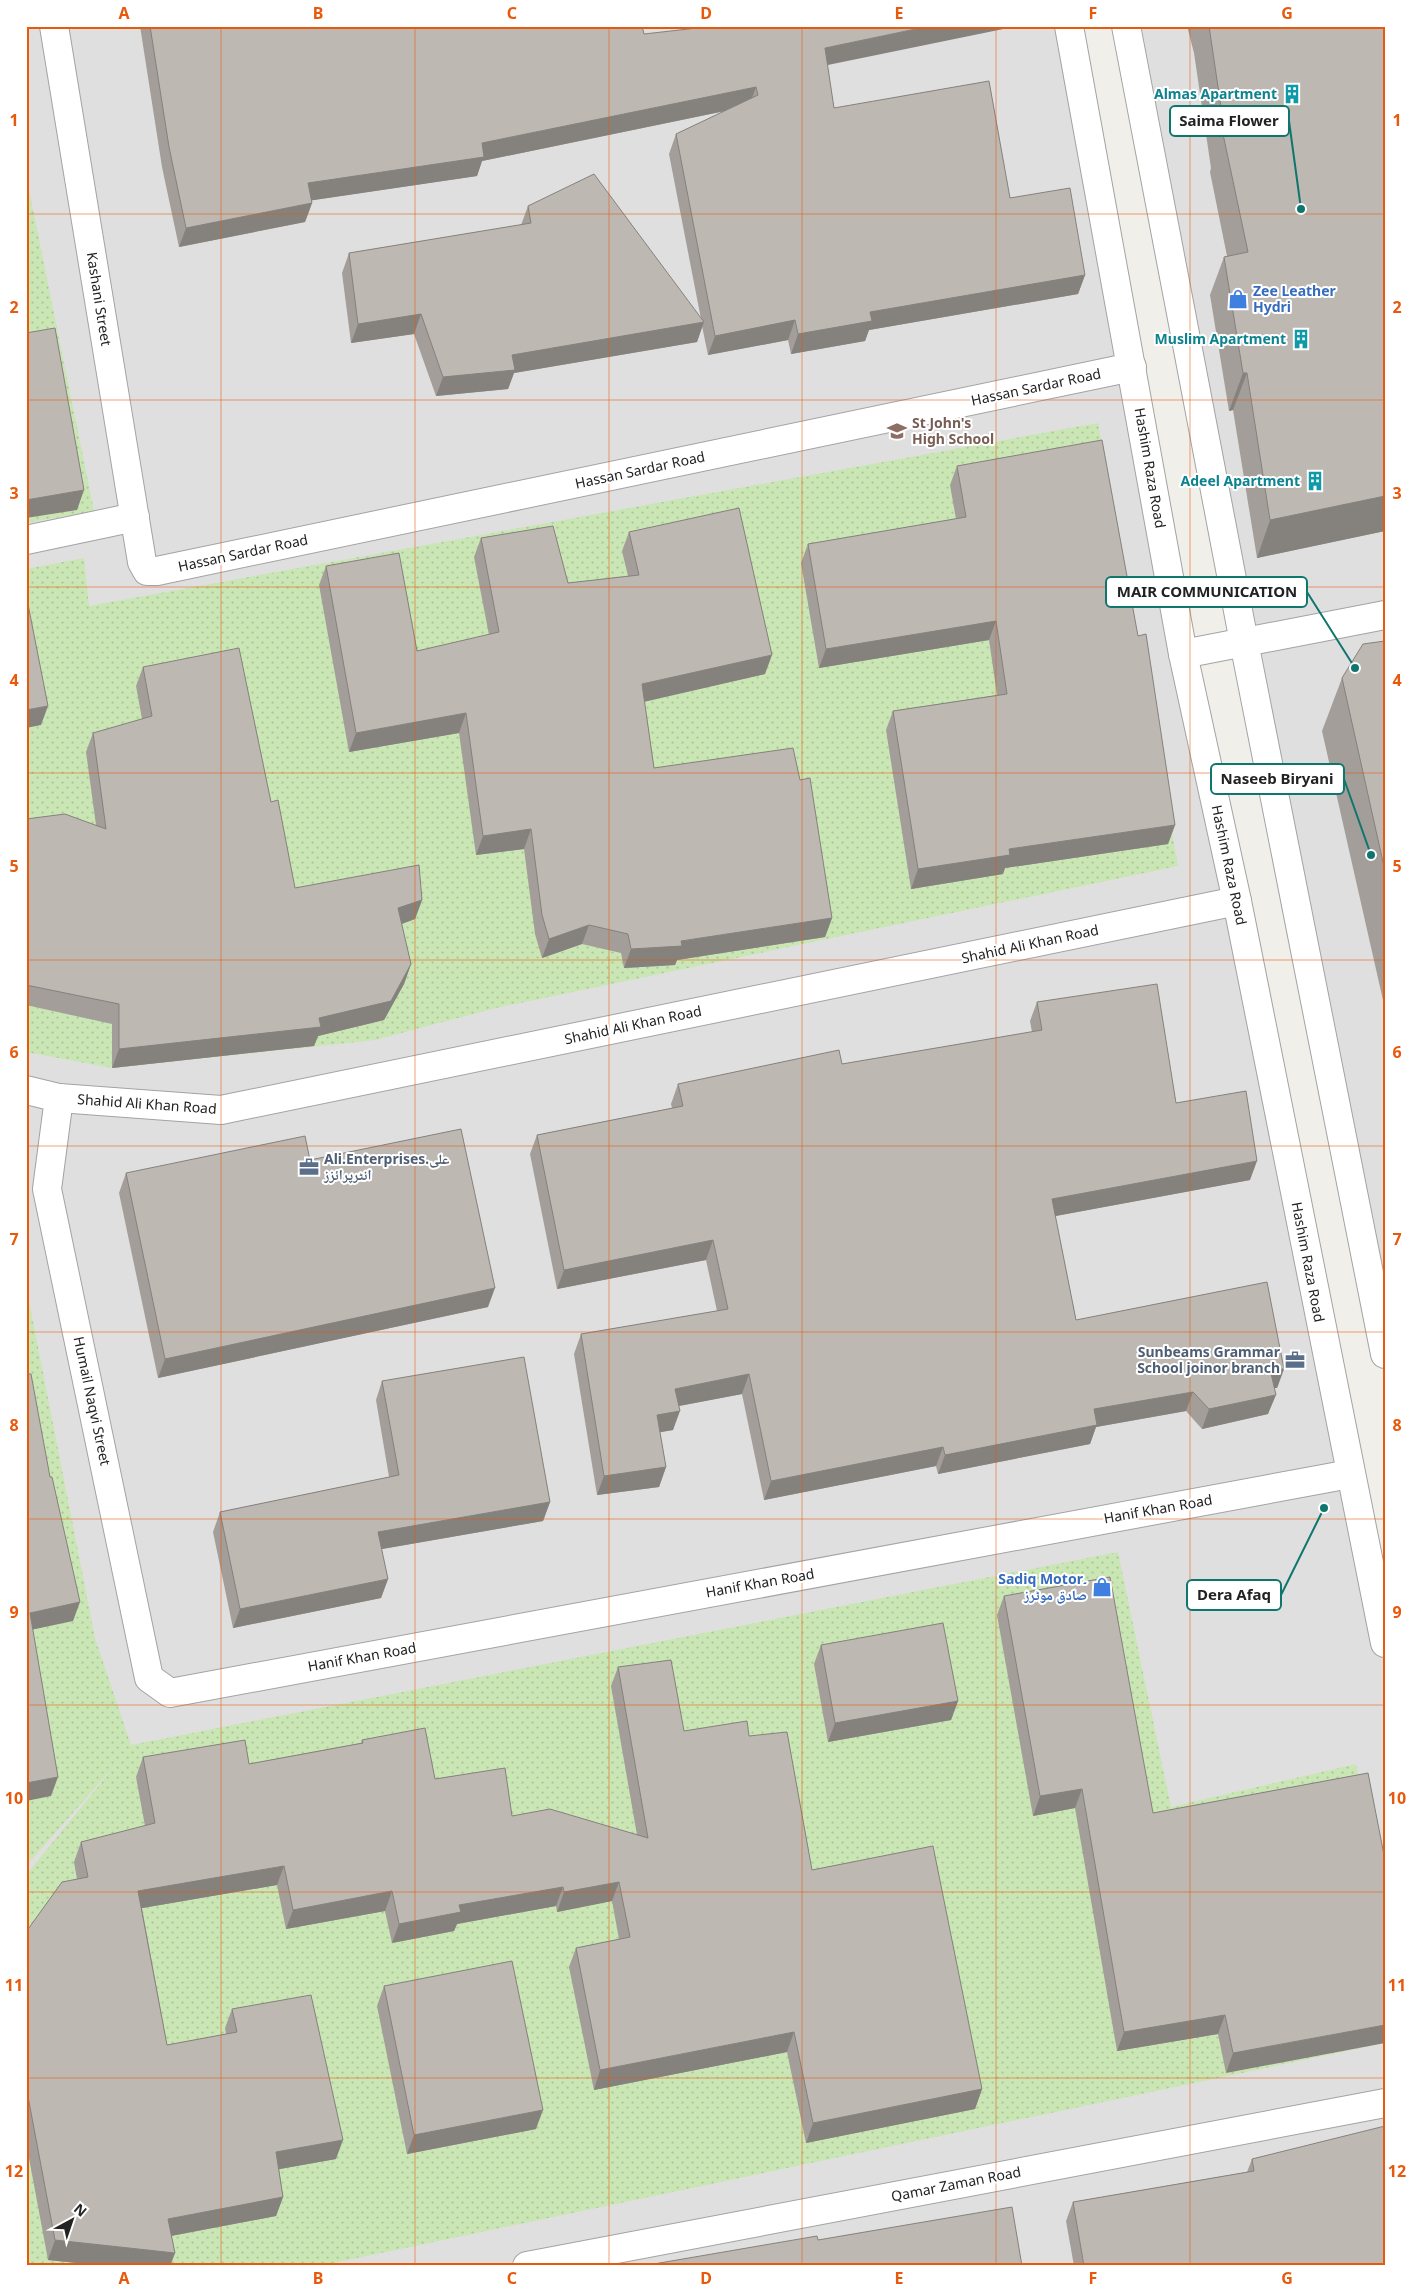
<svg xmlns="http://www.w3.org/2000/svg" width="1411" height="2292" font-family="'Noto Sans','Noto Naskh Arabic',sans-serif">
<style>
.residential{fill:#e0dfdf}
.grass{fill:url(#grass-dots)}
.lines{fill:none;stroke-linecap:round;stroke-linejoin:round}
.minor-casing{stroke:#a3a3a3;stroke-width:30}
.minor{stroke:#fff;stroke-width:28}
.wall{fill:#a39e99}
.shaded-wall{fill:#85817d}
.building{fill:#beb8b2;stroke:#85817d}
.grid{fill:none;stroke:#e8590c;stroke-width:1;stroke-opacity:0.55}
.labels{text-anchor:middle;stroke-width:4;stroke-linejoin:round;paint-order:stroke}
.culture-label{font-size:14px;font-weight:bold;fill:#0d838f;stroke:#fff;text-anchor:end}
.shop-label{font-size:14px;font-weight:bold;fill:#366cbe;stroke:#fff;text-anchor:start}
.street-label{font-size:14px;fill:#222;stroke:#fff}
.education-label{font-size:14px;font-weight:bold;fill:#785e54;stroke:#fff;text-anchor:start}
.service-label{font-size:14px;font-weight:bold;fill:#4e5e75;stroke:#fff;text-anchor:start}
.leader{fill:none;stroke:#0f766e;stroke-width:2}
.callout-dot{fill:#0f766e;stroke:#fff;stroke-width:2}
.callout{fill:#fff;stroke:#0f766e;stroke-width:2}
.callout-label{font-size:15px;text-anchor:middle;font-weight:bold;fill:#222}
.neatline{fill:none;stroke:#e8590c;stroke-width:2}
.grid-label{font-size:16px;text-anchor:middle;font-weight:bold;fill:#e8590c}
</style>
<defs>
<pattern id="grass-dots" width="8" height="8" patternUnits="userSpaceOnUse" patternTransform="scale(1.25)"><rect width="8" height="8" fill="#cae6b4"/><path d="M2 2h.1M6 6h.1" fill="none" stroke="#adc59a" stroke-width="1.8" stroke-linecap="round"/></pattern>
</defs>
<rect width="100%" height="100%" fill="#f1efe9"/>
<g class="residential">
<path d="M26 26H1065L1385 1668V2266H26Z"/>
<path d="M1136 26H1385V1331Z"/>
</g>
<g class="grass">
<path d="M26 175 94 511 26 523Z"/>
<path d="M1098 423 1178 866 496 1008 375 1040 112 1068 26 1052V569L84 558 89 606Z"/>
<path d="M26 1286 95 1638 131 1745 1118 1552 1171 1807 1356 1764 1385 1914V2043L319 2266H26V1875L118 1762 26 1866Z"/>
</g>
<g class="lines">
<defs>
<g id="minor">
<path d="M54 26 142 562 147 571H157L1132 367"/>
<path d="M1069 26 1183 654 1237 901 1385 1643"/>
<path d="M1126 26 1244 642 1385 1354"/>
<path d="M26 540 135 517"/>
<path d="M1183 654 1385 615"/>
<path d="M26 1090 59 1098 221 1110 1237 901"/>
<path d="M59 1098 47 1189 149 1678 170 1693 1350 1474"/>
<path d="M527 2266 1385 2103"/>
</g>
</defs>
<use href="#minor" class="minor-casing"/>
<use href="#minor" class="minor"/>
</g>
<g class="wall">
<path d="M140 26H642L644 34 827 65 834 108 1010 198 1085 275 1078 294 869 330 865 341 791 354 788 340 708 355 702 326 697 342 514 373 508 389 436 396 414 334 351 343 342 273 349 253 521 225 528 206 701 319 669 154 676 134 725 111 482 161 477 176 312 200V203L305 222 179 247 162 167Z"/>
<path d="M1187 26H1385V531L1257 558 1233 410 1229 411 1210 295 1224 257 1227 256 1210 172 1211 168 1194 53Z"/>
<path d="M957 466 1138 636 1175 825 1168 844 1005 868 1003 874 911 889 886 730 893 711 997 695 989 640 819 668 801 563 808 544 956 519 950 485Z"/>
<path d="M629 532 765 674 644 701 654 768 832 918 825 937 677 960 675 965 624 968 621 953 582 944 542 958 535 934 524 849 476 855 459 733 349 752 319 585 326 566 417 651 489 635 474 557 481 538 568 583 628 576 622 551Z"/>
<path d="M1385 641V1009L1322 731 1342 678Z"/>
<path d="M143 667 271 802 295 888 422 900 415 919 401 924 411 964 404 984 384 1020 318 1036 314 1046 112 1068V1024L26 1005V819L96 825 86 752 93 733 142 719 136 686Z"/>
<path d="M1037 1002 1176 1103 1250 1180 1055 1216 1076 1320 1284 1369 1277 1388H1274L1268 1414 1202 1429 1186 1411 1096 1427 1090 1444 938 1474 936 1466 764 1500 742 1394 679 1406 673 1430 660 1432 666 1467 659 1487 597 1495 574 1354 581 1334 717 1311 706 1260 557 1289 530 1154 537 1135 672 1108 671 1104 678 1084 842 1064 1032 1032 1030 1021Z"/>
<path d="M126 1173 488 1307 158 1378 119 1193Z"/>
<path d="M382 1381 550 1502 543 1521 381 1549 388 1579 381 1598 233 1628 213 1532 220 1512 389 1477 376 1400Z"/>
<path d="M1004 1596 1153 1813 1368 1773 1226 2073 1218 2034 1117 2051 1075 1808 1033 1816 997 1615Z"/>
<path d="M821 1645 958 1701 951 1720 828 1742 814 1664Z"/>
<path d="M618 1667 684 1731 749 1736 812 1870 982 2089 975 2109 806 2143 787 2052 594 2090 569 1967 576 1948 619 1939 612 1901 557 1912 556 1906 457 1924 454 1931 392 1943 385 1911 286 1929 277 1885 142 1908 167 2045 226 2034 225 2028 232 2009 336 2159 279 2169 283 2197 276 2216 171 2236 175 2253 170 2266H106L48 2260 26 2142V1932L77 1879 74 1862 81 1842 145 1826 136 1777 143 1757 249 1764 361 1743 362 1740 435 1779 512 1816 637 1835 611 1686Z"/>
<path d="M384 1986 536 2129 407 2154 377 2006Z"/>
<path d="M1252 2159 1385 2266H1074L1066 2221 1073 2202 1247 2172Z"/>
</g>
<g class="shaded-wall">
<path d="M930 26H1018L818 67 825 48Z"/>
<path d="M756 87 749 106 482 161 477 176 301 202 308 183 482 143Z"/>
<path d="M312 203 305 222 179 247 186 228Z"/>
<path d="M1085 275 1078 294 869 330 865 341 791 354 798 334 870 312Z"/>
<path d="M421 314 414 334 351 343 358 324Z"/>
<path d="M795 320 788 340 708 355 715 336Z"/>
<path d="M704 322 697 342 514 373 508 389 436 396 443 377 512 355Z"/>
<path d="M1243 373H1247L1233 410 1229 411Z"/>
<path d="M84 490 77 510 26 518V500Z"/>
<path d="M1385 496V531L1257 558 1270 520Z"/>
<path d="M996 621 989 640 819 668 826 649Z"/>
<path d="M772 655 765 674 635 704 642 684Z"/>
<path d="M48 706 41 725 26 728V710Z"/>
<path d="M466 713 459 733 349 752 356 733Z"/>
<path d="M1175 825 1168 844 1005 868 1003 874 911 889 918 869 1009 849Z"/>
<path d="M531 829 524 849 476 855 483 836Z"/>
<path d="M422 900 415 919 391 928 398 908Z"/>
<path d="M832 918 825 937 677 960 675 965 624 968 631 949Z"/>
<path d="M589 925 582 944 542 958 549 939Z"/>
<path d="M411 964 404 984 384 1020 318 1036 314 1046 112 1068 119 1049 319 1018Z"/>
<path d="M1257 1161 1250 1180 1045 1218 1052 1199Z"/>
<path d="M713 1240 706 1260 557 1289 564 1270Z"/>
<path d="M495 1288 488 1307 158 1378 165 1359Z"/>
<path d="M1270 1369H1284L1277 1388H1263Z"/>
<path d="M749 1374 742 1394 668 1408 675 1389Z"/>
<path d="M1193 1392 1186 1411 1096 1427 1090 1444 938 1474 945 1455 1094 1409Z"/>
<path d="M1276 1395 1268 1414 1202 1429 1209 1409Z"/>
<path d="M680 1411 673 1430 650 1434 657 1415Z"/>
<path d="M943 1447 936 1466 764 1500 771 1481Z"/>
<path d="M666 1467 659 1487 597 1495 604 1476Z"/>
<path d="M550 1502 543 1521 371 1551 378 1532Z"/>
<path d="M388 1579 381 1598 233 1628 240 1609Z"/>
<path d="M80 1602 73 1621 26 1631 30 1613Z"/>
<path d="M958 1701 951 1720 828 1742 835 1723Z"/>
<path d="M58 1777 51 1796 26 1801V1783Z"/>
<path d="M1082 1789 1075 1808 1033 1816 1040 1796Z"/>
<path d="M284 1866 277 1885 131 1910 138 1891Z"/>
<path d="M619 1882 612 1901 557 1912 564 1892Z"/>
<path d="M563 1887 556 1906 457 1924 454 1931 392 1943 399 1924 459 1905Z"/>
<path d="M392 1891 385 1911 286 1929 293 1910Z"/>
<path d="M1225 2015 1218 2034 1117 2051 1124 2032Z"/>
<path d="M1385 2025V2043L1226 2073 1233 2053Z"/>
<path d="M794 2032 787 2052 594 2090 600 2070Z"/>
<path d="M982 2089 975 2109 806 2143 813 2123Z"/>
<path d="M543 2110 536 2129 407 2154 414 2135Z"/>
<path d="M343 2140 336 2159 269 2171 276 2152Z"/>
<path d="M283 2197 276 2216 160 2238 168 2219Z"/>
<path d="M55 2240 175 2253 170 2266H106L48 2260Z"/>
</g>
<g class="building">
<path d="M150 26H642L644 34 715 26H930L825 48 834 108 989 81 1010 198 1070 188 1085 275 870 312 872 321 798 334 795 320 715 336 676 134 758 95 756 87 482 143 484 157 308 183 312 203 186 228 169 147Z"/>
<path d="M1209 26H1385V496L1270 520 1247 373H1243L1224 257 1248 252 1223 134H1225Z"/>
<path d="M594 174 704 322 512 355 515 370 443 377 421 314 358 324 349 253 531 223 528 206Z"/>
<path d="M55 328 84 490 26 500V333Z"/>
<path d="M1102 440 1138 636 1146 634 1175 825 1009 849 1010 855 918 869 893 711 1007 694 996 621 826 649 808 544 966 517 957 466Z"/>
<path d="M739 508 772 655 642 684 654 768 793 748 800 780 810 778 832 918 681 941 682 946 631 949 628 934 589 925 549 939 542 915 531 829 483 836 466 713 356 733 326 566 399 553 417 651 499 632 481 538 553 526 568 583 639 575 629 532Z"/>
<path d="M26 594 48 706 26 710Z"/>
<path d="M1385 641V871L1342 678 1363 644Z"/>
<path d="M239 648 271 802 278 800 295 888 419 865 422 900 398 908 411 964 391 1001 319 1018 321 1027 119 1049V1004L26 985V819L65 814 106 829 93 733 152 716 143 667Z"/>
<path d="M1157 984 1176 1103 1246 1091 1257 1161 1052 1199 1076 1320 1267 1282 1284 1369H1270L1276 1395 1209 1409 1193 1392 1094 1409 1097 1425 945 1455 943 1447 771 1481 749 1374 675 1389 680 1411 657 1415 666 1467 604 1476 581 1334 728 1309 713 1240 564 1270 537 1135 683 1106 678 1084 839 1050 842 1064 1042 1030 1037 1002Z"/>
<path d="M461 1129 495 1288 165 1359 126 1173 305 1136 310 1160Z"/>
<path d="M524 1357 550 1502 378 1532 388 1579 240 1609 220 1512 399 1475 382 1381Z"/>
<path d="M26 1374H31L50 1477H52L80 1602 30 1613 58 1777 26 1783Z"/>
<path d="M1110 1577 1153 1813 1368 1773 1385 1860V2025L1233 2053 1225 2015 1124 2032 1082 1789 1040 1796 1004 1596Z"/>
<path d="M943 1623 958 1701 835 1723 821 1645Z"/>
<path d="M671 1660 684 1731 747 1721 749 1736 787 1732 812 1870 933 1846 982 2089 813 2123 794 2032 600 2070 576 1948 630 1937 619 1882 564 1892 563 1887 459 1905 461 1912 399 1924 392 1891 293 1910 284 1866 138 1891 167 2045 237 2032 232 2009 311 1995 343 2140 276 2152 283 2197 168 2219 175 2253 55 2240 26 2086V1932L62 1882 88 1877 81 1842 155 1823 143 1757 245 1740 249 1764 363 1743 362 1740 425 1728 435 1779 505 1768 512 1816 550 1809 648 1838 618 1667Z"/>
<path d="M512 1961 543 2110 414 2135 384 1986Z"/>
<path d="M1385 2126V2266H1084L1073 2202 1254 2171 1252 2159Z"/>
<path d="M1012 2207 1022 2266H642L817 2236 818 2240Z"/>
</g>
<path class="grid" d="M221 26V2266M415 26V2266M609 26V2266M802 26V2266M996 26V2266M1190 26V2266M26 214H1385M26 400H1385M26 587H1385M26 773H1385M26 960H1385M26 1146H1385M26 1332H1385M26 1519H1385M26 1705H1385M26 1892H1385M26 2078H1385"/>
<defs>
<symbol id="building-bare" viewBox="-9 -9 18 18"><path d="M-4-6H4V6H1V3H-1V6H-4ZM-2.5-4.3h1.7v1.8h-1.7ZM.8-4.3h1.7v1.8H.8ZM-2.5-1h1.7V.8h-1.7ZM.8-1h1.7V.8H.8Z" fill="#0f9aa8" stroke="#fff" stroke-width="2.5" paint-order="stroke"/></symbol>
<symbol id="shop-bare" viewBox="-9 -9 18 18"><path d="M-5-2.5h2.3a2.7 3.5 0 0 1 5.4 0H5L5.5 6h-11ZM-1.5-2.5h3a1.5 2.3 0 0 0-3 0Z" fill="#3f7fe0" stroke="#fff" stroke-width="2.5" paint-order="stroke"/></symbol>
<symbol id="school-bare" viewBox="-9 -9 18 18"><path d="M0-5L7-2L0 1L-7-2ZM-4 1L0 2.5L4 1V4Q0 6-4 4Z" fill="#8d6e63" stroke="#fff" stroke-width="2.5" paint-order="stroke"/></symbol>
<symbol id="office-bare" viewBox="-9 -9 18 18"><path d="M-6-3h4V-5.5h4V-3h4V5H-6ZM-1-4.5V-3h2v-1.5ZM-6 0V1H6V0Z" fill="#5c6f8a" stroke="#fff" stroke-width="2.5" paint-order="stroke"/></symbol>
</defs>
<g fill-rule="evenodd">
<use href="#building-bare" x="1278" y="80" width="28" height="28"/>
<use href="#shop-bare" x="1224" y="285" width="28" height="28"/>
<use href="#building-bare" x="1287" y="325" width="28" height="28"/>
<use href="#school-bare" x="883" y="417" width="28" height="28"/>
<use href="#building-bare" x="1301" y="467" width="28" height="28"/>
<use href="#office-bare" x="295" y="1153" width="28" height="28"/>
<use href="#office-bare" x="1281" y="1346" width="28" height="28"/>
<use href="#shop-bare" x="1088" y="1573" width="28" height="28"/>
</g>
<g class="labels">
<g class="culture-label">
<text x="1277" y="99">Almas Apartment</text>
<text x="1286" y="344">Muslim Apartment</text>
<text x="1300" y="486">Adeel Apartment</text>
</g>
<g class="shop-label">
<text x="1253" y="296">Zee Leather<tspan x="1253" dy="16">Hydri</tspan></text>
<text x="1087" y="1584" text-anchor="end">Sadiq Motor۔<tspan x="1087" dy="16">صادق موٹرز</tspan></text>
</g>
<g class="street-label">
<text transform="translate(99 299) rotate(81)" y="5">Kashani Street</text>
<text transform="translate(1036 387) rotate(-12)" y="5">Hassan Sardar Road</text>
<text transform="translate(1150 468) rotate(80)" y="5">Hashim Raza Road</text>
<text transform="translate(640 470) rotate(-12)" y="5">Hassan Sardar Road</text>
<text transform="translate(243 553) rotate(-12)" y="5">Hassan Sardar Road</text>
<text transform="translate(1229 865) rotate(78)" y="5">Hashim Raza Road</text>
<text transform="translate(1030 944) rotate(-12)" y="5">Shahid Ali Khan Road</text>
<text transform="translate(633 1025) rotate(-12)" y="5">Shahid Ali Khan Road</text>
<text transform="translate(147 1104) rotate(4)" y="5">Shahid Ali Khan Road</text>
<text transform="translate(1308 1262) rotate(79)" y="5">Hashim Raza Road</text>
<text transform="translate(92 1401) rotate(78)" y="5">Humail Naqvi Street</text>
<text transform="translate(1158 1509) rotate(-10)" y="5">Hanif Khan Road</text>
<text transform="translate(760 1583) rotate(-10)" y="5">Hanif Khan Road</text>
<text transform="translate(362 1657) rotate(-10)" y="5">Hanif Khan Road</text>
<text transform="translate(956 2184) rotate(-11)" y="5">Qamar Zaman Road</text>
</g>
<g class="education-label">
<text x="912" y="428">St John's<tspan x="912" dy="16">High School</tspan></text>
</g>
<g class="service-label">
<text x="324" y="1164">Ali.Enterprises.علی<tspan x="324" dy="16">انٹرپرائزز</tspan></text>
<text x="1280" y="1357" text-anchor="end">Sunbeams Grammar<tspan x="1280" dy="16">School joinor branch</tspan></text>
</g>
</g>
<path class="leader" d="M1301 209L1289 121M1355 668L1307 592M1371 855L1344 779M1324 1508L1281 1595"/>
<g class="callout-dot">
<circle cx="1301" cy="209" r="5"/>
<circle cx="1355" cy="668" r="5"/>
<circle cx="1371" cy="855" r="5"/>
<circle cx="1324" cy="1508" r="5"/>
</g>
<g class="callout">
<rect x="1170" y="106" width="119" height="30" rx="5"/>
<rect x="1106" y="577" width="201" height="30" rx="5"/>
<rect x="1211" y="764" width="133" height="30" rx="5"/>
<rect x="1187" y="1580" width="94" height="30" rx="5"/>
</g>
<g class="callout-label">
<text x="1229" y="126">Saima Flower</text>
<text x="1207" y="597">MAIR COMMUNICATION</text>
<text x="1277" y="784">Naseeb Biryani</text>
<text x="1234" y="1600">Dera Afaq</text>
</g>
<rect width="1411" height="2292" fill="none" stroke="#ffffff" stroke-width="55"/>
<g transform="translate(72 2220) rotate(40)" stroke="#ffffff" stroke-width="4" paint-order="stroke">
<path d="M0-4L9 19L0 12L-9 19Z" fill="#222222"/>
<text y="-8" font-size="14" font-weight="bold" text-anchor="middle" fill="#222222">N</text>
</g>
<rect x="28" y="28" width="1356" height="2236" class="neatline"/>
<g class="grid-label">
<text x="124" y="19">A</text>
<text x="318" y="19">B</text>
<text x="512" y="19">C</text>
<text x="706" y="19">D</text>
<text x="899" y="19">E</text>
<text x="1093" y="19">F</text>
<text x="1287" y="19">G</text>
<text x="14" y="126">1</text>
<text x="1397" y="126">1</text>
<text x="14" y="313">2</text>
<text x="1397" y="313">2</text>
<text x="14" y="499">3</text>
<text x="1397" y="499">3</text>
<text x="14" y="686">4</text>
<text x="1397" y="686">4</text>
<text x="14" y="872">5</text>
<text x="1397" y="872">5</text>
<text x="14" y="1058">6</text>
<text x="1397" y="1058">6</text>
<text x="14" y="1245">7</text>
<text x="1397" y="1245">7</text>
<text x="14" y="1431">8</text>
<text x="1397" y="1431">8</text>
<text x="14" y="1618">9</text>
<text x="1397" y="1618">9</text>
<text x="14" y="1804">10</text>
<text x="1397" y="1804">10</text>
<text x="14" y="1991">11</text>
<text x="1397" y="1991">11</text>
<text x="14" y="2177">12</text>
<text x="1397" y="2177">12</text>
<text x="124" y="2284">A</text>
<text x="318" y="2284">B</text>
<text x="512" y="2284">C</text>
<text x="706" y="2284">D</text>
<text x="899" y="2284">E</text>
<text x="1093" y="2284">F</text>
<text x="1287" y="2284">G</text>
</g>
</svg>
